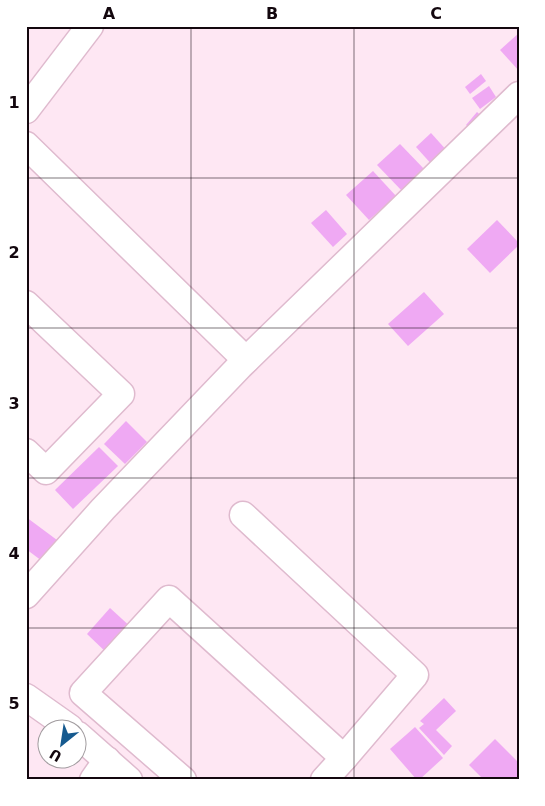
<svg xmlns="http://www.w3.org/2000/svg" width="545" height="806" font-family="'DejaVu Sans',sans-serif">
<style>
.building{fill:#efa9f3}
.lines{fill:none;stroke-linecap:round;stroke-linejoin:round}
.minor-casing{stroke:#dfbace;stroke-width:29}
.minor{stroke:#fff;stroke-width:26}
.grid{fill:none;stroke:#13070e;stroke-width:1;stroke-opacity:0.55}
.neatline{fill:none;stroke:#13070e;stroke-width:2}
.grid-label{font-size:16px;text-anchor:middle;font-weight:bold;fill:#13070e}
</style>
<rect width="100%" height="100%" fill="#fee7f3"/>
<g class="building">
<path d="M519 33V71L500 50Z"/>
<path d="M481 74 486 81 470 94 465 87Z"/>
<path d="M489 86 496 97 480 109 472 98Z"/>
<path d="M477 112 487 121 476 134 466 125Z"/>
<path d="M431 133 449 153 434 167 416 147Z"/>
<path d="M400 144 426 171 403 192 377 165Z"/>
<path d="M373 171 396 196 369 220 346 195Z"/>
<path d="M326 210 347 234 333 247 311 223Z"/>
<path d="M497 220 519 243V245L490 273 467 249Z"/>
<path d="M424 292 444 314 408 346 388 324Z"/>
<path d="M126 421 147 442 125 464 104 444Z"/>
<path d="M99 447 118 466 73 509 55 490Z"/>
<path d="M26 517 57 540 42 561 26 549Z"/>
<path d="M110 608 133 629 109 655 87 634Z"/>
<path d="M444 698 456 711 436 730 452 746 444 755 419 728 424 724 420 721Z"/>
<path d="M415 727 443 758 419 780H417L390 749Z"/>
<path d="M495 739 519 763V780H484L469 765Z"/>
</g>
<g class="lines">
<defs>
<g id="minor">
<path d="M26 110 90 26"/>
<path d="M26 145 246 360"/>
<path d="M26 304 121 394 46 471 26 452"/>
<path d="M26 595 103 509 240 366 519 95"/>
<path d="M26 697 70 728"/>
<path d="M78 735 129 780"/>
<path d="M93 780 107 760"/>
<path d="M183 780 83 693 169 599 344 758 415 675 243 515"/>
<path d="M324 780 344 758"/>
</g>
</defs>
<use href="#minor" class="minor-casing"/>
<use href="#minor" class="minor"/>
</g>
<path class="grid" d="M191 26V780M354 26V780M26 178H519M26 328H519M26 478H519M26 628H519"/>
<rect width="545" height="806" fill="none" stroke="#ffffff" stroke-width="55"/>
<g transform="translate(62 744) rotate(210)"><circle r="24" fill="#ffffff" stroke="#a19c9f"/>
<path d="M0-4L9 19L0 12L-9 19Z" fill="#165a8f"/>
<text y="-8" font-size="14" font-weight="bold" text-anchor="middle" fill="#13070e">U</text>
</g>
<rect x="28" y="28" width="490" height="750" class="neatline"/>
<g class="grid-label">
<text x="109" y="19">A</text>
<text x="272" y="19">B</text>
<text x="436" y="19">C</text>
<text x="14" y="108">1</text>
<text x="14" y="258">2</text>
<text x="14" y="409">3</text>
<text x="14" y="559">4</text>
<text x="14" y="709">5</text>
</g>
</svg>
